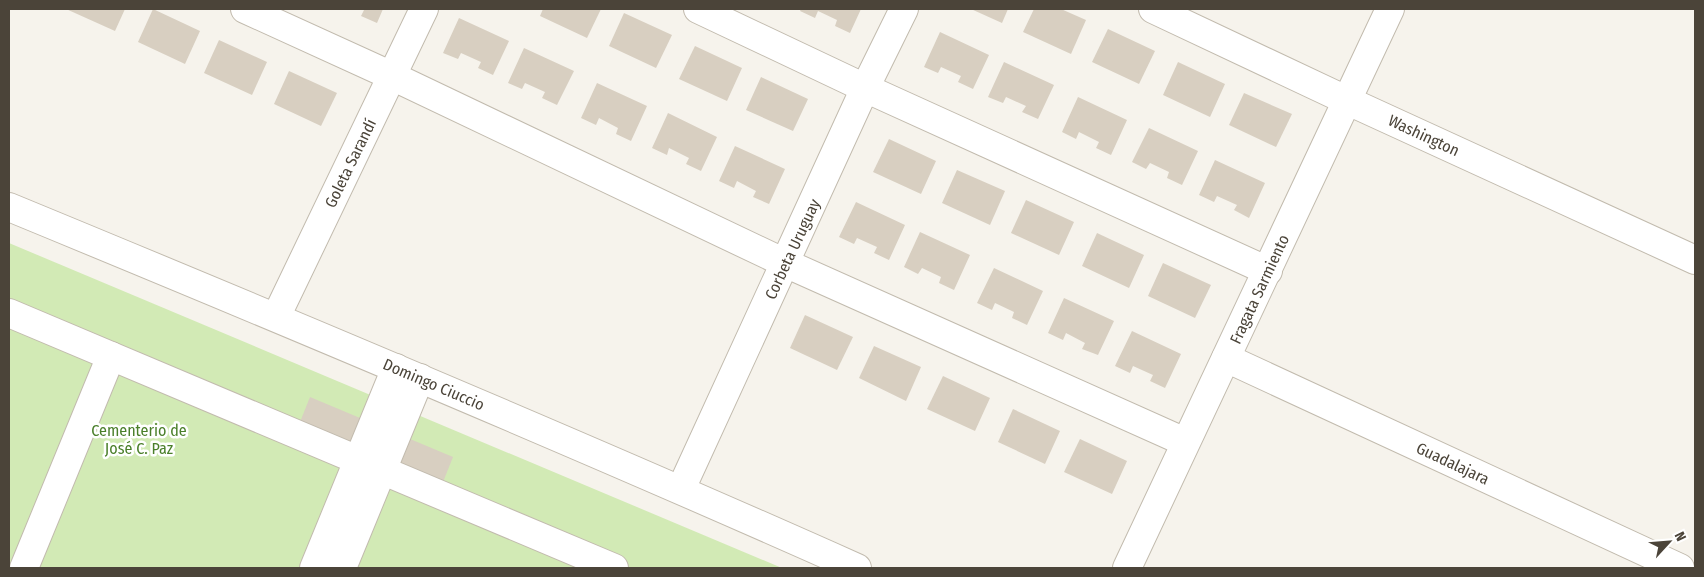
<svg xmlns="http://www.w3.org/2000/svg" width="1704" height="577" font-family="'Fira Sans Condensed',sans-serif">
<style>
.green{fill:#d2eab5}
.building{fill:#d8cfc1}
.lines{fill:none;stroke-linecap:round;stroke-linejoin:round}
.minor-casing{stroke:#c2bbae;stroke-width:30}
.minor{stroke:#fff;stroke-width:28}
.labels{text-anchor:middle;stroke-width:5;stroke-linejoin:round;paint-order:stroke}
.street-label{font-size:16px;fill:#4b4439;stroke:#fff}
.park-label{font-size:16px;fill:#4a7f2a;stroke:#fff}
</style>
<rect width="100%" height="100%" fill="#f6f3ec"/>
<path class="green" d="M9 243 782 568H9Z"/>
<g class="building">
<path d="M66 9H125L115 31Z"/>
<path d="M153 9 200 31 185 64 138 42Z"/>
<path d="M361 9H383L377 23 361 16 364 10Z"/>
<path d="M543 9H601L587 38 540 16Z"/>
<path d="M801 9H861L850 33 835 26 837 20 818 11 815 18 800 11Z"/>
<path d="M971 9H1008L1002 23Z"/>
<path d="M1034 9H1061L1086 20 1071 54 1023 32Z"/>
<path d="M624 13 672 35 656 68 609 46Z"/>
<path d="M459 18 509 41 493 75 478 68 481 62 461 53 458 59 443 53Z"/>
<path d="M1108 29 1155 51 1139 84 1092 62Z"/>
<path d="M940 32 989 55 973 89 958 82 961 76 941 67 938 73 924 67Z"/>
<path d="M219 40 267 62 252 95 204 73Z"/>
<path d="M695 46 742 68 727 101 679 79Z"/>
<path d="M524 48 574 71 557 105 542 98 545 92 525 83 522 89 508 83Z"/>
<path d="M1004 62 1054 85 1038 119 1022 112 1026 106 1006 97 1003 103 988 97Z"/>
<path d="M1178 62 1225 84 1210 117 1163 95Z"/>
<path d="M289 71 337 93 321 126 274 104Z"/>
<path d="M761 77 808 99 793 131 746 110Z"/>
<path d="M597 83 647 106 631 141 616 134 618 128 599 118 596 125 581 118Z"/>
<path d="M1244 93 1292 114 1276 147 1229 125Z"/>
<path d="M1078 97 1127 120 1111 155 1096 148 1099 142 1079 132 1076 139 1062 132Z"/>
<path d="M668 113 717 137 701 171 686 164 689 158 669 148 667 155 652 148Z"/>
<path d="M1149 128 1198 151 1182 185 1167 178 1169 172 1150 163 1146 169 1132 162Z"/>
<path d="M889 139 936 161 921 194 873 172Z"/>
<path d="M735 146 785 169 769 204 753 197 756 191 737 181 734 188 719 181Z"/>
<path d="M1215 160 1265 183 1249 218 1234 210 1237 205 1217 196 1214 202 1199 195Z"/>
<path d="M957 170 1005 191 990 225 942 203Z"/>
<path d="M1026 200 1074 222 1059 255 1011 233Z"/>
<path d="M856 202 905 225 889 260 874 253 877 247 857 238 854 244 839 237Z"/>
<path d="M920 232 970 255 954 290 939 283 941 277 922 268 918 274 904 267Z"/>
<path d="M1097 233 1144 255 1129 288 1082 266Z"/>
<path d="M1163 263 1211 285 1195 318 1148 296Z"/>
<path d="M994 268 1043 291 1027 325 1012 318 1014 312 995 303 992 310 977 303Z"/>
<path d="M1064 298 1114 321 1098 355 1082 349 1085 343 1066 333 1063 340 1048 333Z"/>
<path d="M805 315 853 337 837 370 790 348Z"/>
<path d="M1132 331 1181 354 1165 388 1150 381 1153 375 1133 366 1130 373 1115 366Z"/>
<path d="M874 346 921 367 906 401 859 378Z"/>
<path d="M943 376 990 398 975 431 927 409Z"/>
<path d="M310 397 453 457 443 482 300 422Z"/>
<path d="M1013 409 1060 431 1045 464 998 442Z"/>
<path d="M1080 439 1127 461 1112 494 1064 472Z"/>
</g>
<g class="lines">
<defs>
<g id="minor">
<path d="M245 9 392 76 785 263 1185 442"/>
<path d="M698 9 865 88 1268 271"/>
<path d="M1153 9 1346 100 1695 260"/>
<path d="M9 207C293 324 577 443 857 568"/>
<path d="M9 313 614 568"/>
<path d="M276 317 424 9"/>
<path d="M1226 358 1680 568"/>
<path d="M681 489 865 88 904 9"/>
<path d="M24 568 111 356"/>
<path d="M314 568 396 368"/>
<path d="M342 568 420 378"/>
<path d="M1127 568 1390 9"/>
</g>
</defs>
<use href="#minor" class="minor-casing"/>
<use href="#minor" class="minor"/>
</g>
<g class="labels">
<g class="street-label">
<text transform="translate(1424 135) rotate(25)" y="6">Washington</text>
<text transform="translate(350 163) rotate(-64)" y="6">Goleta Sarandí</text>
<text transform="translate(792 249) rotate(-65)" y="6">Corbeta Uruguay</text>
<text transform="translate(1259 289) rotate(-65)" y="6">Fragata Sarmiento</text>
<text transform="translate(434 384) rotate(23)" y="6">Domingo Ciuccio</text>
<text transform="translate(1453 463) rotate(25)" y="6">Guadalajara</text>
</g>
<g class="park-label">
<text x="139" y="436">Cementerio de<tspan x="139" dy="18">José C. Paz</tspan></text>
</g>
</g>
<rect width="1704" height="577" fill="none" stroke="#4b4439" stroke-width="20"/>
<g transform="translate(1669 542) rotate(64)" stroke="#ffffff" stroke-width="4" paint-order="stroke">
<path d="M0-4L9 19L0 12L-9 19Z" fill="#4b4439"/>
<text y="-8" font-size="14" font-weight="bold" text-anchor="middle" fill="#4b4439">N</text>
</g>
</svg>
